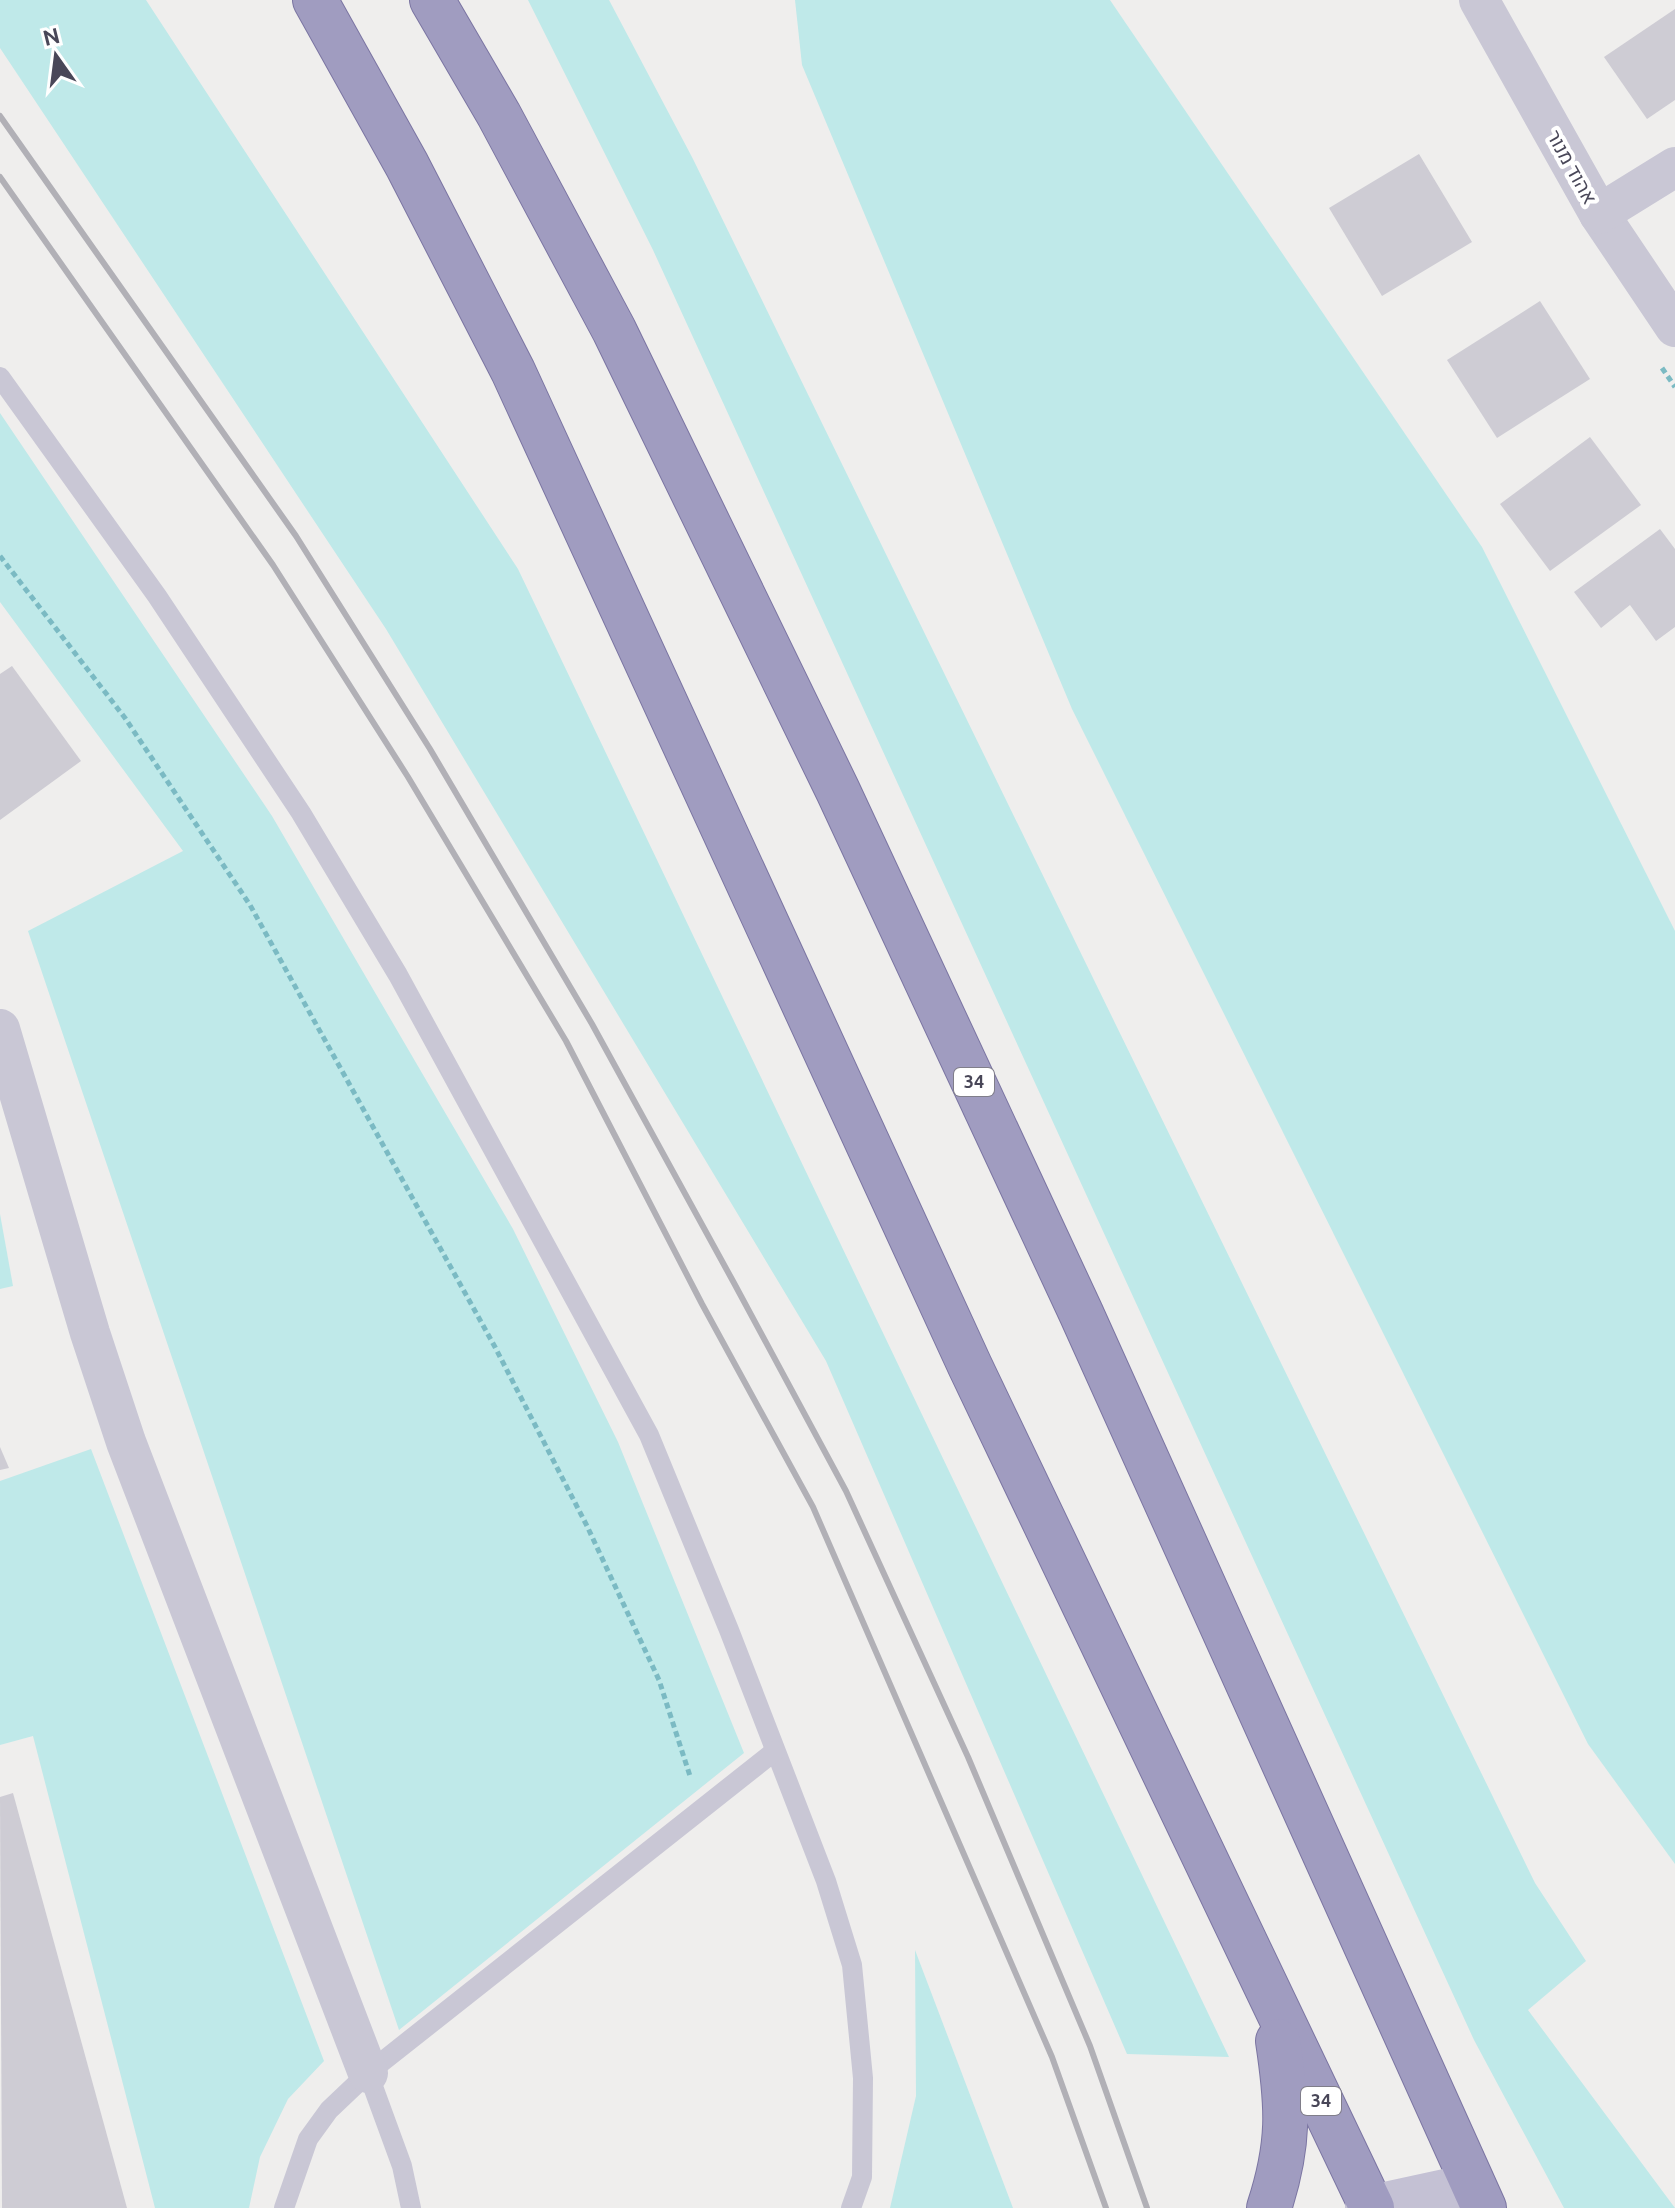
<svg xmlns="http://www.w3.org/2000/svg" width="1675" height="2208" font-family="Ubuntu,Heebo,sans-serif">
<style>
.green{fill:#bfe9e9}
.building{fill:#ceccd4}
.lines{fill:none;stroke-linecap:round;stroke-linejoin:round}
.trunk-casing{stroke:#7b75a2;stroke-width:46}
.path{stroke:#7bbac3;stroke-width:5;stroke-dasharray:6 4;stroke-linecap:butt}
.service{stroke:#c9c7d5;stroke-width:20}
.minor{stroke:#c9c7d5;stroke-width:40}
.secondary{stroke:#c4c1d4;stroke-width:44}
.trunk{stroke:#a09cc0;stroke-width:44}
.rail{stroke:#b1b0b6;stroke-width:6}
.labels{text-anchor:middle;stroke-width:8;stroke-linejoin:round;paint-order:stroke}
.shield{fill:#fff;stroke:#807e8a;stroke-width:2}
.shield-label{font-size:18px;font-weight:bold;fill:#494758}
.street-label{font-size:20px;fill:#494758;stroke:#fff}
</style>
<rect width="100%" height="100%" fill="#efeeed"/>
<g class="green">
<path d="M0 0H146L518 569 1229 2057 1127 2054 826 1361 386 629 0 48Z"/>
<path d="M528 0H609L693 159 1535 1883 1586 1961 1528 2010 1675 2208H1564L1474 2040 653 250Z"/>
<path d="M795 0H1110L1482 547 1675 931V1864L1588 1744 1072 709 802 65Z"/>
<path d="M0 413 272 816 513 1229 618 1442 744 1753 399 2030 28 931 183 851 0 602Z"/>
<path d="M0 1214 13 1286 0 1289Z"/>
<path d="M91 1449 324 2061 288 2099 260 2157 249 2208H155L33 1736 0 1745V1481Z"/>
<path d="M915 1950 1013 2208H890L916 2096Z"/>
</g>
<g class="building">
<path d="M1675 9V100L1647 119 1604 57Z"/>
<path d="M1419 154 1472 242 1382 296 1329 208Z"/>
<path d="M1540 301 1590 379 1497 438 1447 360Z"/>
<path d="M1590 437 1641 505 1550 571 1500 504Z"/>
<path d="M1660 529 1675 549V627L1656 641 1630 605 1601 628 1574 592Z"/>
<path d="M12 666 81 761 0 820V674Z"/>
<path d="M0 1447 9 1468 0 1470Z"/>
<path d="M13 1793 127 2208H2L0 1797Z"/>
</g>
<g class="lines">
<defs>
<g id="trunk">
<path d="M315 0 407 165 513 371 970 1366 1372 2208"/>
<path d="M432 0 499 115 614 330 838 791 1081 1313 1484 2208"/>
<path d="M1269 2208C1290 2144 1288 2107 1278 2041"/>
</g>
</defs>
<use href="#trunk" class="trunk-casing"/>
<g class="path">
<path d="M1662 368 1675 387"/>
<path d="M0 556 125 718 250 905 495 1347 587 1526 659 1680 690 1776"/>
</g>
<g class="service">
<path d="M0 377 157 596 301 813 398 975 649 1435 729 1630 826 1881 852 1965 863 2078 862 2177 851 2208"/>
<path d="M368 2073 402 2166 411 2208"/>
<path d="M284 2208 308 2139 329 2110 368 2073 775 1751"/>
</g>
<g class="minor">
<path d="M1479 0 1599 214 1675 327"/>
<path d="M1599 214 1675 167"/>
<path d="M0 1029 90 1333 126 1442 368 2073"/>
</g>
<path class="secondary" d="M1367 2208 1473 2185"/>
<use href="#trunk" class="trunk"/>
<g class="rail">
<path d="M0 116 296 536 430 749 592 1024 734 1283 846 1491 968 1757 1090 2046 1147 2208"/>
<path d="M0 177 273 565 408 777 566 1041 702 1304 813 1507 1052 2057 1106 2208"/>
</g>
</g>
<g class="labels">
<g class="shield">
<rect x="954" y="1068" width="40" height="28" rx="6"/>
<rect x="1301" y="2087" width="40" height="28" rx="6"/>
</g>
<g class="shield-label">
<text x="974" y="1088">34</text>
<text x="1321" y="2107">34</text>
</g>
<g class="street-label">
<text transform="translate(1572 167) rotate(61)" y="7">אהוד מנור</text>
</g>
</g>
<g transform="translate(56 56) rotate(346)" stroke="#ffffff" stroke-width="6" paint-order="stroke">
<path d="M0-6L14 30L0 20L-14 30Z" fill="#494758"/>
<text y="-12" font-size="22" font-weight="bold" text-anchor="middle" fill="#494758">N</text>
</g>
</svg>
